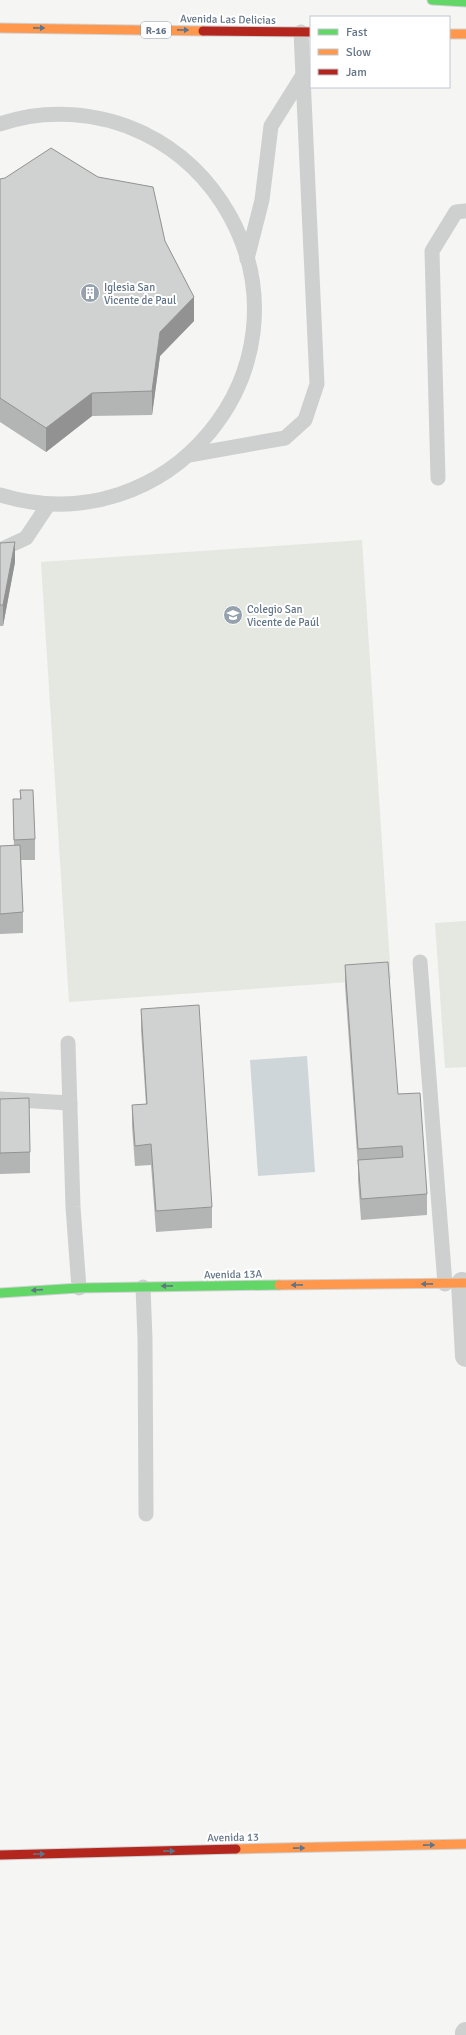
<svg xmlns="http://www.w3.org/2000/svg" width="466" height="2035" font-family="Signika,sans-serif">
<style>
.green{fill:#e4e8e1}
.water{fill:#ced6d9}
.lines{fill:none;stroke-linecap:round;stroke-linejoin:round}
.fast-casing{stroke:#d0d2d3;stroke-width:11}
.slow-casing{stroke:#d0d2d3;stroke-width:11}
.jam-casing{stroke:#d0d2d3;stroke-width:11}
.lane{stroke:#ced0d0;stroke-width:15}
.street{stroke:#ced0d0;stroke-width:22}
.fast{stroke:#63d668;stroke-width:9}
.slow{stroke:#ff974d;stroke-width:9}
.jam{stroke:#b3261e;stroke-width:9}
.wall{fill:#b3b4b4}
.shaded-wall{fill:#929292}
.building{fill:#d0d1d1;stroke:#929292}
.oneway{fill:#627486}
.labels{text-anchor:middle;stroke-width:4;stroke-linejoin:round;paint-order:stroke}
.shield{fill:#fff;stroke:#919eaa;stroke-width:1}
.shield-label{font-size:10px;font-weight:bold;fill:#627486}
.street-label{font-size:11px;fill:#627486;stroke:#fff}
.poi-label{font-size:11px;fill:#627486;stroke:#fff;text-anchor:start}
</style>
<rect width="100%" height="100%" fill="#f5f5f3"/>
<g class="green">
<path d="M362 540 391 979 69 1002 41 562Z"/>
<path d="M466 921V1067L445 1068 435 923Z"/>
</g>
<path class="water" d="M307 1056 315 1172 258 1176 250 1060Z"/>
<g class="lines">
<defs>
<g id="fast">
<path d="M432 0 466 2"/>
<path d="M0 1293 79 1288 279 1285"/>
</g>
<g id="slow">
<path d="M0 28 203 31"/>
<path d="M449 34H466"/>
<path d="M279 1285 466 1283"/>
<path d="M236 1849 466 1844"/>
</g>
<g id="jam">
<path d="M203 31 311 32"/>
<path d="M0 1855 236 1849"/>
</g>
</defs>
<use href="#fast" class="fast-casing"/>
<use href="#slow" class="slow-casing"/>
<use href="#jam" class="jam-casing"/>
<g class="lane">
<path d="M0 124C46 108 99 112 143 133 180 151 210 180 230 216 314 370 168 546 0 495"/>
<path d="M247 259 262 200 271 126 303 75"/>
<path d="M189 455 285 438 305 420 317 384 301 32"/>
<path d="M438 478 432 251 456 212 466 211"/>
<path d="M0 550 26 538 48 505"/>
<path d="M420 962 445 1284"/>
<path d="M68 1043 73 1207 79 1288"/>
<path d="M0 1099 70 1103"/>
<path d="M143 1287 145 1339 146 1514"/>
</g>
<g class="street">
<path d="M462 1283 466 1356"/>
<path d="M466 2035V2033"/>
</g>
<use href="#fast" class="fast"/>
<use href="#slow" class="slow"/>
<use href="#jam" class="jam"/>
</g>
<g class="wall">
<path d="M0 179 165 241 194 321 160 356 152 415 92 416 46 452 0 422Z"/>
<path d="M0 543 15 562 3 626H0Z"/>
<path d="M20 790 35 839V860H21L23 912V933L0 934V846H14L13 820V799H20Z"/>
<path d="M345 965 398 1094 427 1194V1215L361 1220 358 1180V1167L345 986Z"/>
<path d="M141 1009 212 1207V1228L156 1232 151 1165 135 1166 132 1126V1105H146L141 1030Z"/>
<path d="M0 1099 30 1152V1173L0 1174Z"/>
</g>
<g class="shaded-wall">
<path d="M194 297V321L160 356 152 415V391L160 332Z"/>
<path d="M92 393V416L46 452V428Z"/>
<path d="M15 542V562L3 626V605Z"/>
</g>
<g class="building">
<path d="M51 148 98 177 153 187 165 241 194 297 160 332 152 391 92 393 46 428 0 398V179L5 178Z"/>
<path d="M15 542 3 605H0V543Z"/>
<path d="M20 790H33L35 839 14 840 13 799H21Z"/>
<path d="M20 845 23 912 0 914V846Z"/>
<path d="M388 962 398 1094 420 1093 427 1194 361 1199 358 1160 403 1157 402 1146 358 1149 345 965Z"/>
<path d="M199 1005 212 1207 156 1211 151 1144 135 1146 132 1105 147 1104 141 1009Z"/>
<path d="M29 1098 30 1152 0 1153V1099Z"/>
</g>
<defs><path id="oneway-solid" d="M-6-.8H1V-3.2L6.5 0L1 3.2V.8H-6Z"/></defs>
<g class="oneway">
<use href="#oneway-solid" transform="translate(39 28) rotate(1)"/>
<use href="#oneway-solid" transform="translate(183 30) rotate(1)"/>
<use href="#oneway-solid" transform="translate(427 1284) rotate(179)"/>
<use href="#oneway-solid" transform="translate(297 1285) rotate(179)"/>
<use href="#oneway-solid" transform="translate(167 1286) rotate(179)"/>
<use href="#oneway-solid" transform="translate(37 1290) rotate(176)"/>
<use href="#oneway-solid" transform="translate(429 1845) rotate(-1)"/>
<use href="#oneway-solid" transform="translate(299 1848) rotate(-1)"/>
<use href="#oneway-solid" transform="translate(169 1851) rotate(-1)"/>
<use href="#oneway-solid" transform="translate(39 1854) rotate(-1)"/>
</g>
<defs>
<symbol id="building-disc" viewBox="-11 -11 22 22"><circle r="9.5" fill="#95a1ac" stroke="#fff"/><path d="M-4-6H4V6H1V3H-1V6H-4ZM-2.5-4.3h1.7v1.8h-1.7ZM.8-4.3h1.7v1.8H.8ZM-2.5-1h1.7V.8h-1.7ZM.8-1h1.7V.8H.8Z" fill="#fff"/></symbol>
<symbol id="school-disc" viewBox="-11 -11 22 22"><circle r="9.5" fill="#95a1ac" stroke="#fff"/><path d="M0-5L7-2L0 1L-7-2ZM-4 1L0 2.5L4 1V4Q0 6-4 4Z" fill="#fff"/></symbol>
</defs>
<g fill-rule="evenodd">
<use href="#building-disc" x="79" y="282" width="22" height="22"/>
<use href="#school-disc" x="222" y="604" width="22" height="22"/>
</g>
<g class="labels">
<rect class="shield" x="141" y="22" width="30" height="16" rx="3"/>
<g class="shield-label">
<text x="156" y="34">R-16</text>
</g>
<g class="street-label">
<text transform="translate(228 19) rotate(1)" y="4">Avenida Las Delicias</text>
<text transform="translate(233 1274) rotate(-1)" y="4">Avenida 13A</text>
<text transform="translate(233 1837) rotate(-1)" y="4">Avenida 13</text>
</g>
<g class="poi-label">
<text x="104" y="291">Iglesia San<tspan x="104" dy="13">Vicente de Paul</tspan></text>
<text x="247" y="613">Colegio San<tspan x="247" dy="13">Vicente de Paúl</tspan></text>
</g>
</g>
<rect x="310" y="16" width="140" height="72" fill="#ffffff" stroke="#c0c7cf"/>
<rect x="318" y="29" width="20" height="6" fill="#63d668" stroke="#c0c7cf"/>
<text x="346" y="36" font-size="12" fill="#627486">Fast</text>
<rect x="318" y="49" width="20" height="6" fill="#ff974d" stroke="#c0c7cf"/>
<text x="346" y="56" font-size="12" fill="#627486">Slow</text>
<rect x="318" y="69" width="20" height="6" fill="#b3261e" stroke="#c0c7cf"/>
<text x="346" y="76" font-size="12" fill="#627486">Jam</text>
</svg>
